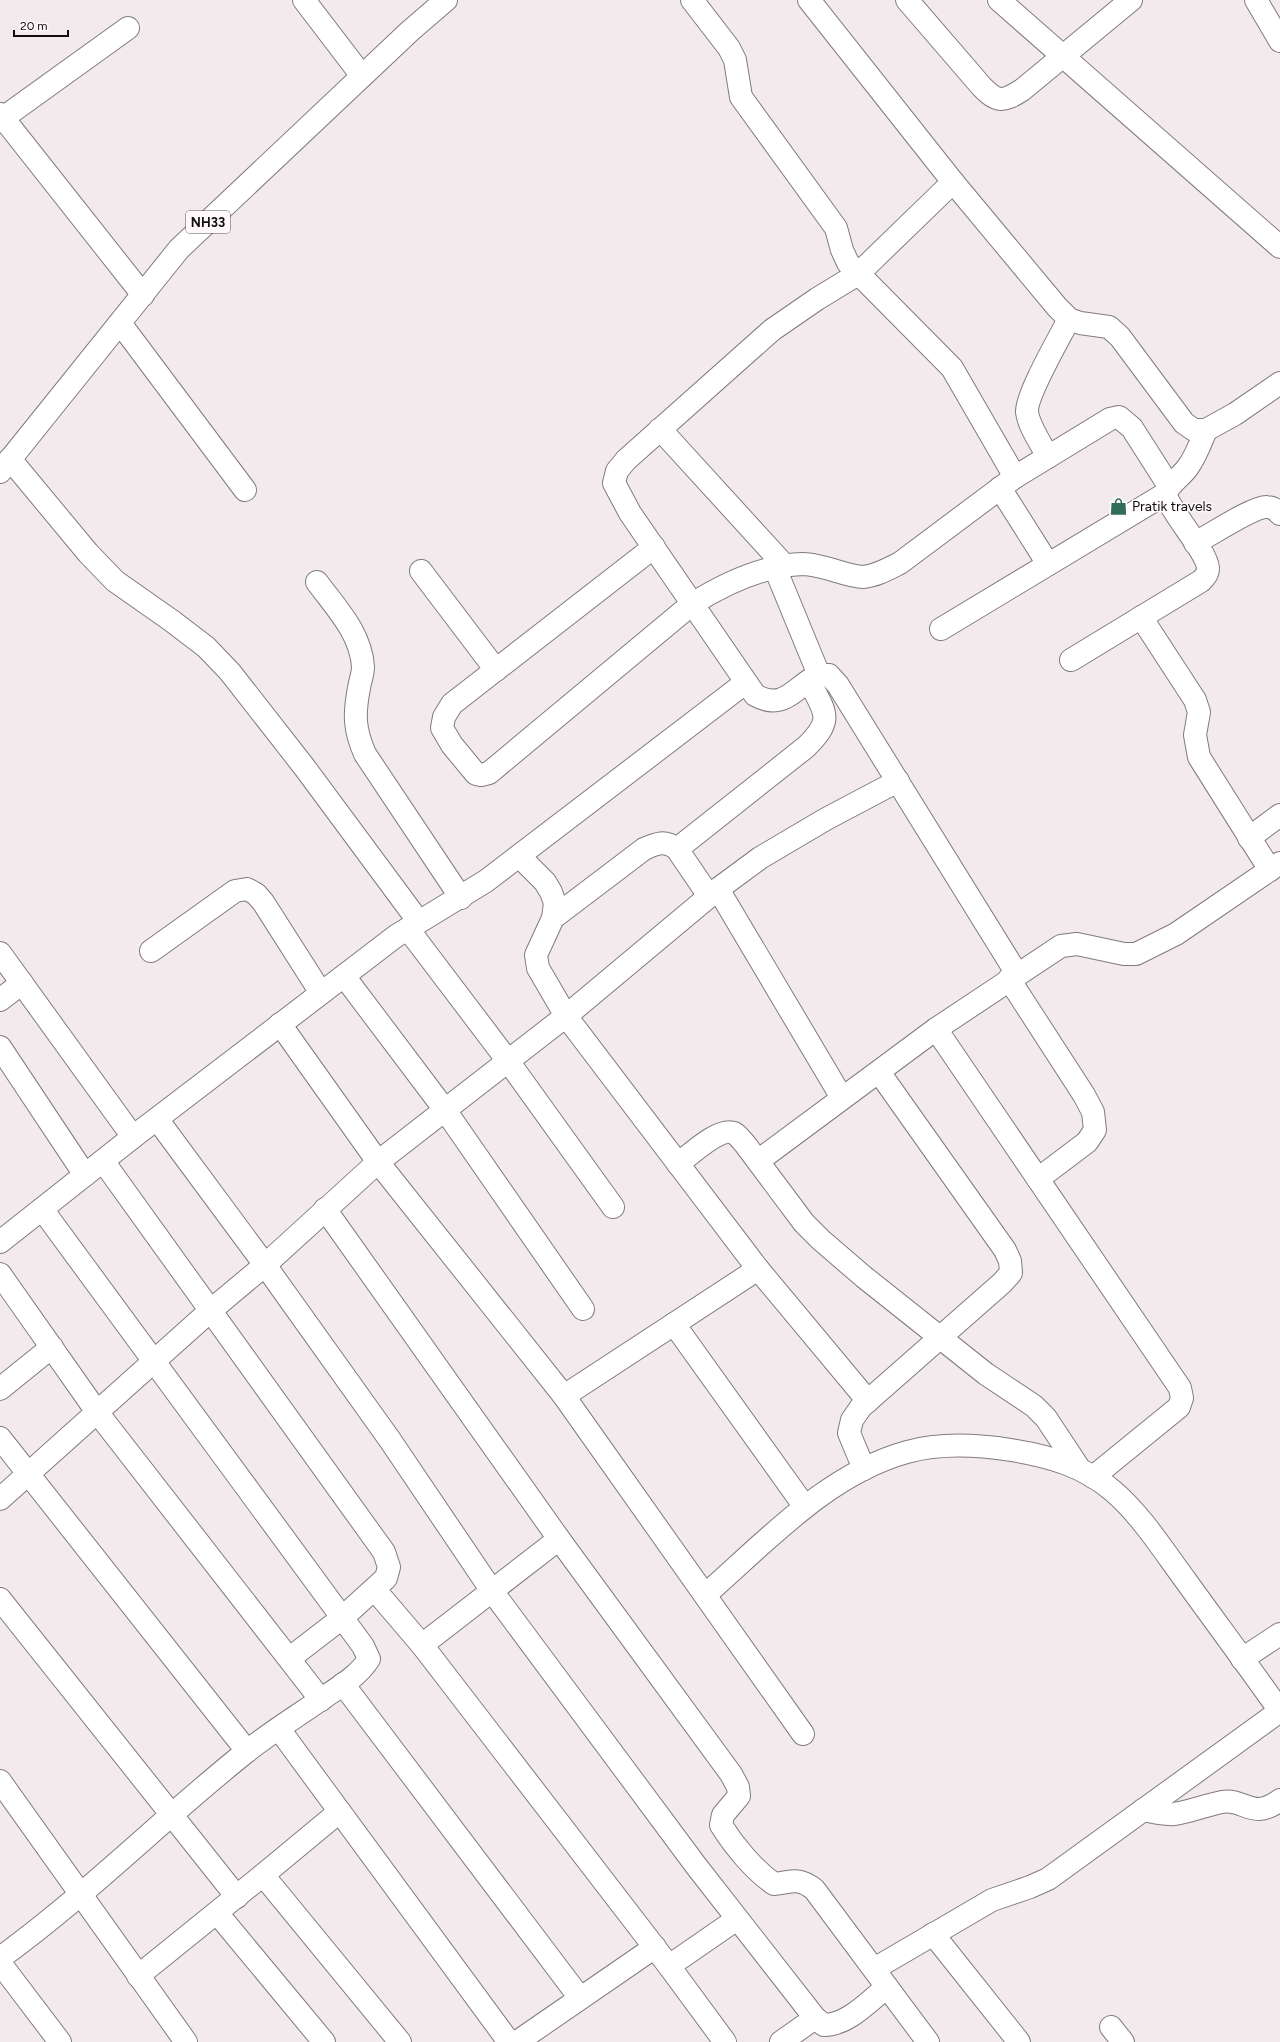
<svg xmlns="http://www.w3.org/2000/svg" width="1280" height="2042" font-family="Figtree,sans-serif">
<style>
.lines{fill:none;stroke-linecap:round;stroke-linejoin:round}
.minor-casing{stroke:#827a7d;stroke-width:24}
.major-casing{stroke:#827a7d;stroke-width:24}
.highway-casing{stroke:#827a7d;stroke-width:24}
.minor{stroke:#fff;stroke-width:22}
.major{stroke:#fff;stroke-width:22}
.highway{stroke:#fff;stroke-width:22}
.labels{text-anchor:middle;stroke-width:3;stroke-linejoin:round;paint-order:stroke}
.shield{fill:#fff8fb;stroke:#575455;stroke-width:1}
.shield-label{font-size:13px;font-weight:bold;fill:#0f0d0e}
.poi-label{font-size:14px;fill:#0f0d0e;stroke:#fff8fb;text-anchor:start}
</style>
<rect width="100%" height="100%" fill="#f3eaee"/>
<g class="lines">
<defs>
<g id="minor">
<path d="M304 0 362 76"/>
<path d="M692 0 729 48 735 60 741 97 836 228 842 250 848 263 952 368 1015 477"/>
<path d="M809 0 953 182 1057 307 1069 319 1080 323 1109 327 1120 337 1184 423 1194 430H1206L1235 414 1280 383"/>
<path d="M907 0 982 87C998 103 1003 102 1022 90L1131 0"/>
<path d="M999 0 1280 247"/>
<path d="M0 114 143 295"/>
<path d="M3 118 128 28"/>
<path d="M953 182 858 274 817 299 772 330 626 460 617 471 614 483 630 513 755 695C791 715 798 674 829 675L838 685 1017 974"/>
<path d="M120 323 245 490"/>
<path d="M660 429 785 566"/>
<path d="M1048 457C1041 443 1029 427 1027 412 1026 395 1060 337 1069 319"/>
<path d="M10 459 88 553 115 581 172 621 206 647 230 672 305 768 419 922"/>
<path d="M1000 488 1048 564"/>
<path d="M1195 543C1209 536 1254 506 1267 507 1273 507 1276 510 1280 514"/>
<path d="M654 547 452 704 444 717 442 728 452 745 476 774 481 775 489 773 692 604C724 584 764 565 803 564 823 564 847 577 863 577 876 576 888 569 900 563L1015 477 1110 419 1119 417 1132 428 1169 486"/>
<path d="M775 568 819 675"/>
<path d="M421 571 496 670"/>
<path d="M317 582C336 608 361 633 363 667 363 674 360 681 359 688 354 714 354 729 365 754L461 898"/>
<path d="M1141 617 1195 700 1199 712 1195 735 1199 757 1270 870"/>
<path d="M941 629 1165 494"/>
<path d="M1071 660 1201 581C1205 577 1208 574 1208 568 1207 552 1172 514 1165 494 1171 482 1181 477 1188 467 1196 456 1201 442 1206 430"/>
<path d="M1249 838 1280 815"/>
<path d="M677 849 806 747C834 719 826 714 809 681"/>
<path d="M519 856 545 882 551 892 555 903 553 918 536 955 538 968 566 1016 758 1269 868 1401"/>
<path d="M718 889 842 1098"/>
<path d="M553 918 644 849C657 843 665 840 677 849L709 896"/>
<path d="M408 929 508 1061 613 1207"/>
<path d="M151 951 235 891 247 889 256 894 263 902 321 993"/>
<path d="M0 953 133 1137"/>
<path d="M344 976 445 1110 583 1309"/>
<path d="M1009 979 1084 1095 1093 1112 1095 1130 1087 1142 1038 1179"/>
<path d="M0 1000 22 983"/>
<path d="M280 1024 378 1162 564 1396 803 1734"/>
<path d="M936 1029 1180 1388 1182 1398 1179 1407 1093 1477"/>
<path d="M0 1047 85 1175"/>
<path d="M157 1119 265 1265 390 1440 492 1591 697 1867 815 2018 824 2025C848 2025 869 2001 887 1987"/>
<path d="M103 1161 384 1552 389 1567 386 1578 342 1618 290 1658"/>
<path d="M758 1161 936 1029 1061 946 1077 944 1124 954H1136L1176 934 1280 863"/>
<path d="M678 1164C690 1155 719 1127 734 1133 738 1135 742 1141 745 1144L804 1223 821 1240 864 1277 986 1374 1034 1406 1046 1418 1079 1468"/>
<path d="M325 1209 559 1539 731 1774 738 1787 739 1796 723 1815 721 1825C734 1846 754 1870 774 1884 793 1882 798 1877 814 1889L928 2042"/>
<path d="M0 1242 133 1137 396 936 486 881 745 683"/>
<path d="M0 1274 97 1412 321 1700"/>
<path d="M674 1324 805 1507"/>
<path d="M0 1389 52 1347"/>
<path d="M564 1396 758 1269"/>
<path d="M0 1438 247 1751"/>
<path d="M864 1469 849 1433 852 1420 861 1407 1002 1283 1011 1273 1010 1261 1005 1250 879 1072"/>
<path d="M0 1499 210 1311 265 1265 378 1162 566 1016 718 889 760 858 826 819 898 781"/>
<path d="M375 1590 422 1645 669 1966 725 2042"/>
<path d="M705 1595C766 1542 827 1474 907 1452 939 1443 979 1445 1011 1450 1049 1456 1084 1466 1113 1491 1142 1516 1163 1550 1186 1581 1217 1624 1249 1667 1280 1711"/>
<path d="M0 1599 237 1897"/>
<path d="M422 1645 559 1539"/>
<path d="M1242 1659 1280 1634"/>
<path d="M343 1684 580 1998"/>
<path d="M279 1729 509 2042"/>
<path d="M0 1781 186 2042"/>
<path d="M1143 1810C1153 1812 1164 1815 1174 1814 1190 1812 1206 1805 1222 1802 1245 1798 1252 1821 1280 1800"/>
<path d="M263 1875 339 1812"/>
<path d="M217 1913 324 2042"/>
<path d="M933 1934 1019 2042"/>
<path d="M0 1958C87 1895 162 1819 246 1752 271 1732 299 1715 326 1696 341 1686 359 1675 369 1659L363 1646 42 1209"/>
<path d="M0 1963 60 2042"/>
<path d="M669 1966 737 1919"/>
<path d="M874 1969 992 1900 1030 1887 1048 1879 1280 1711"/>
<path d="M138 1976 263 1875 400 2042"/>
<path d="M1111 2027 1123 2042"/>
<path d="M517 2042 655 1947"/>
<path d="M781 2042 815 2018"/>
</g>
<path id="major" d="M1256 0 1280 41"/>
<path id="highway" d="M0 472 179 249 410 31 446 0"/>
</defs>
<use href="#minor" class="minor-casing"/>
<use href="#major" class="major-casing"/>
<use href="#highway" class="highway-casing"/>
<use href="#minor" class="minor"/>
<use href="#major" class="major"/>
<use href="#highway" class="highway"/>
</g>
<defs>
<symbol id="shop-bare" viewBox="-9 -9 18 18"><path d="M-5-2.5h2.3a2.7 3.5 0 0 1 5.4 0H5L5.5 6h-11ZM-1.5-2.5h3a1.5 2.3 0 0 0-3 0Z" fill="#326d57" stroke="#fff8fb" stroke-width="2.5" paint-order="stroke"/></symbol>
</defs>
<g fill-rule="evenodd">
<use href="#shop-bare" x="1106" y="494" width="25" height="25"/>
</g>
<g class="labels">
<rect class="shield" x="186" y="211" width="44" height="22" rx="3"/>
<g class="shield-label">
<text x="208" y="227">NH33</text>
</g>
<g class="poi-label">
<text x="1132" y="511">Pratik travels</text>
</g>
</g>
<path d="M14 30v6h54v-6" fill="none" stroke="#0f0d0e" stroke-width="2"/>
<text x="20" y="30" font-size="12" fill="#0f0d0e" stroke="#fff8fb" stroke-width="3" paint-order="stroke">20 m</text>
</svg>
